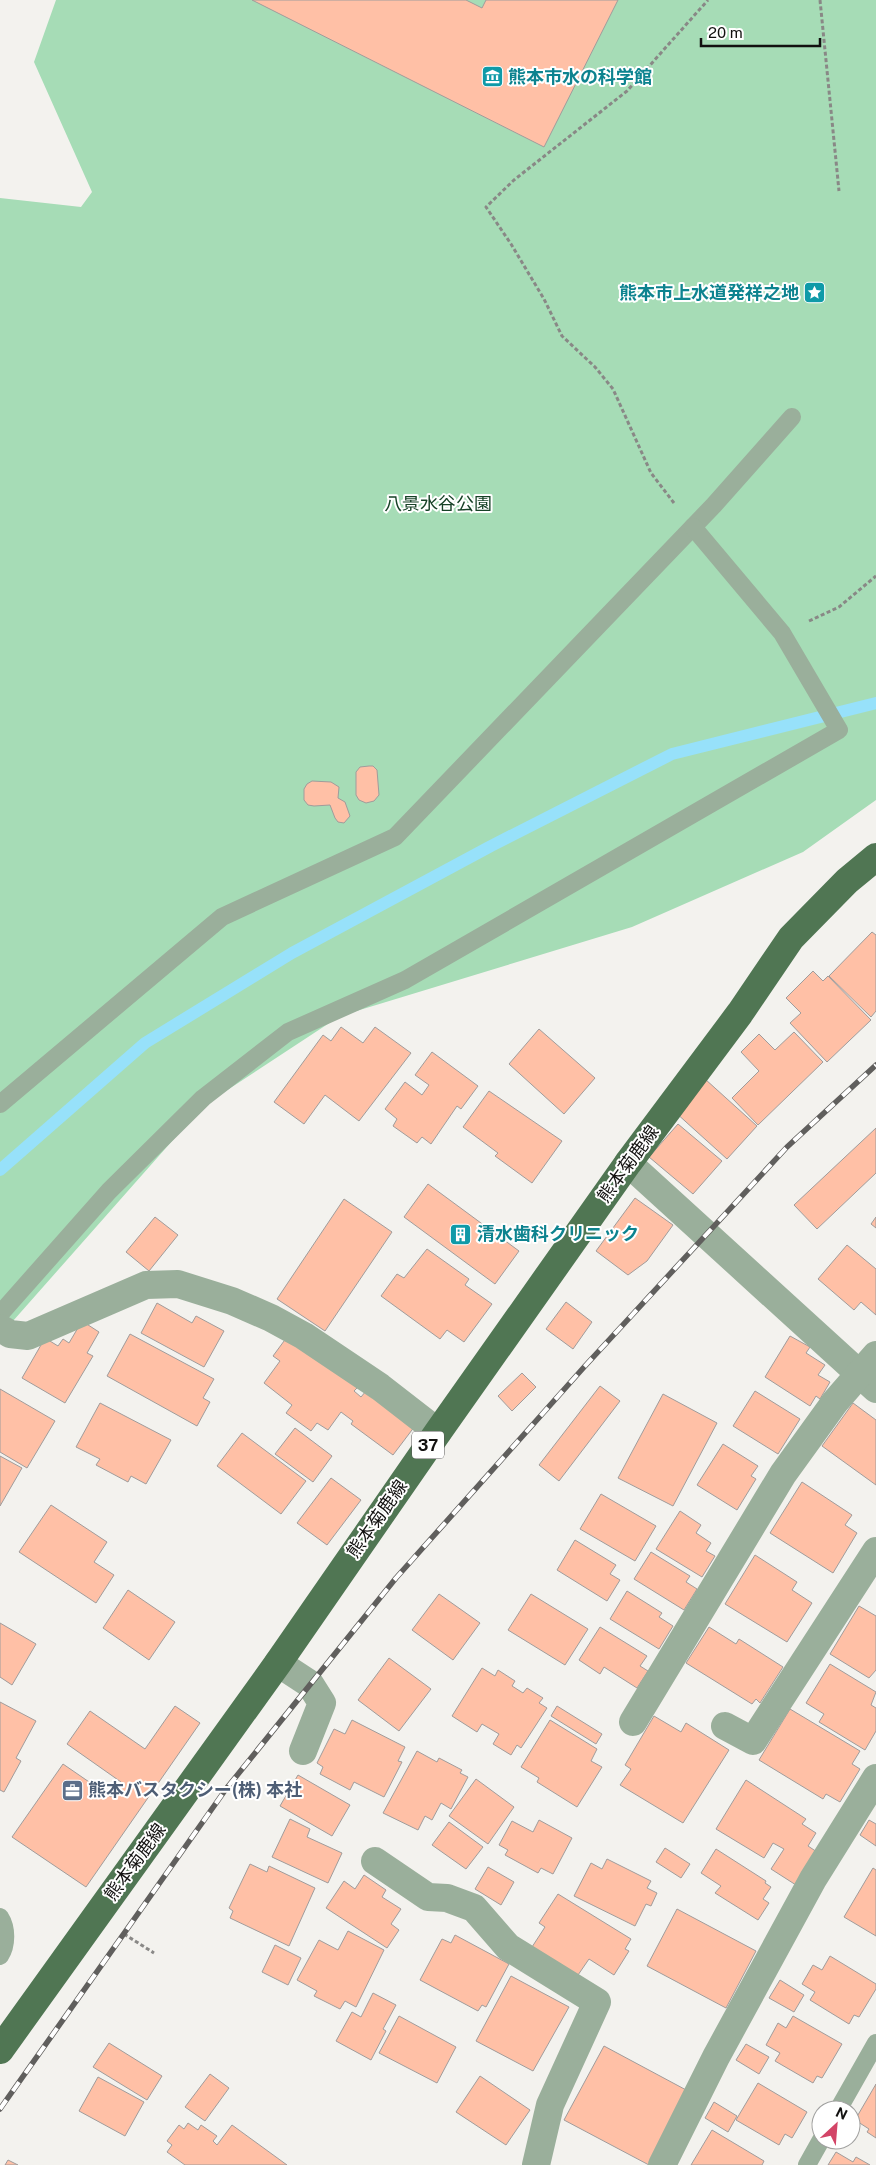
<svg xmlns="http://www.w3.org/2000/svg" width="876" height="2165" font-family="'Public Sans','Noto Sans JP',sans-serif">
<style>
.green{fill:#a6dcb6}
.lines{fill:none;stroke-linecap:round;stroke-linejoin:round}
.stream{stroke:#97e1fa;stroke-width:12}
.building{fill:#ffc0a6;stroke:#a09c9b}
.path{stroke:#898886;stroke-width:3;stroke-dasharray:4 2.5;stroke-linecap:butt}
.service{stroke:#9aaf9b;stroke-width:18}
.minor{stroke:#9aaf9b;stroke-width:28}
.primary{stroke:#507653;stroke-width:28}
.rail-casing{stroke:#605f5d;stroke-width:5.5}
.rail{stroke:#fff;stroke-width:4;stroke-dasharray:11;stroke-linecap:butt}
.labels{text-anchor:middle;stroke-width:4;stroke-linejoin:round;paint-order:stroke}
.shield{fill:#fff;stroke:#595858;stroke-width:1}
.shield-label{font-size:16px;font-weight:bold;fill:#121110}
.culture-label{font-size:18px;font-weight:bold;fill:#0d838f;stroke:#fff;text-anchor:start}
.park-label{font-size:18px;fill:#164126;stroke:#fff}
.street-label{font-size:18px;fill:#121110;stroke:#fff}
.service-label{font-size:18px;font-weight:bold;fill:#4e5e75;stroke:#fff;text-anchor:start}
</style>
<rect width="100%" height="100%" fill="#f3f2ee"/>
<path class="green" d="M56 0H876V800L803 852 632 927 340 1016 203 1106 13 1321 0 1309V198L81 207 92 192 34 62Z"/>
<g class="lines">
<path class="stream" d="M0 1170 145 1043 292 953 491 846 672 754 876 703"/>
</g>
<g class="building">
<path d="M252 0H466L482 8 486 0H618L544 147Z"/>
<path d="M369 766H373L377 770 379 795 374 801 366 803 359 800 356 795V772L360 767Z"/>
<path d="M312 781 331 782 339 787 338 798 345 802 350 816 344 823 338 822 335 818 330 805 314 806 308 805 304 800V789L307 784Z"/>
<path d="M872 932 876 935V1011L871 1017 829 976Z"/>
<path d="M813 971 823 981 828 976 871 1020 827 1062 790 1023 801 1013 786 998Z"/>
<path d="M341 1027 363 1043 375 1027 411 1053 359 1121 325 1095 304 1124 274 1102 323 1035 331 1041Z"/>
<path d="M539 1029 595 1078 564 1114 509 1064Z"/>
<path d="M794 1032 823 1062 758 1125 732 1098 759 1071 741 1052 759 1034 775 1050Z"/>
<path d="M432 1052 478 1086 461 1109 457 1106 431 1144 422 1137 417 1143 393 1126 397 1119 385 1109 405 1082 422 1095 429 1085 415 1075Z"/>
<path d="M705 1079 757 1126 727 1159 675 1112Z"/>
<path d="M489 1091 562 1141 532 1183 495 1156 498 1153 463 1127Z"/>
<path d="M678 1124 722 1161 693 1194 649 1157Z"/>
<path d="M876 1128V1173L817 1229 794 1205Z"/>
<path d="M428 1184 519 1251 495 1284 404 1217Z"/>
<path d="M635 1198 673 1225 647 1261 628 1275 596 1251Z"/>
<path d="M344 1199 392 1232 325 1331 277 1299Z"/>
<path d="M155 1217 178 1235 149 1271 126 1252Z"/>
<path d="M876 1217V1228L871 1224Z"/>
<path d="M847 1245 876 1269V1315L861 1302 854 1310 818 1279Z"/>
<path d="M427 1249 469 1279 465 1285 492 1304 464 1342 447 1330 440 1339 381 1296 397 1274 404 1278Z"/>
<path d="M566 1302 592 1322 573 1349 546 1329Z"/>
<path d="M157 1303 192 1323 196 1316 224 1331 204 1367 141 1333Z"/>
<path d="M82 1321 99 1332 87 1353 93 1356 65 1403 22 1378 45 1338 58 1346 63 1339 69 1343Z"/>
<path d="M130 1334 214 1379 203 1398 210 1402 197 1426 107 1376Z"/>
<path d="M790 1336 810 1347 806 1353 825 1365 818 1375 830 1382 820 1399 816 1396 810 1406 765 1377Z"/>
<path d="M287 1337 359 1386 354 1391 361 1397 366 1391 415 1426 393 1455 351 1424 353 1421 341 1412 328 1430 317 1423 311 1431 286 1413 292 1405 264 1383 280 1361 273 1356Z"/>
<path d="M522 1373 536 1387 512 1411 498 1396Z"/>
<path d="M600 1386 620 1401 559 1481 539 1465Z"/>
<path d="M0 1389 55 1421 27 1468 0 1452Z"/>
<path d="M755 1391 800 1419 778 1454 733 1426Z"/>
<path d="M663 1394 717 1423 673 1506 618 1478Z"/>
<path d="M100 1403 171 1440 146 1484 131 1476 128 1482 96 1465 100 1459 76 1447Z"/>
<path d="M853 1403 876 1420V1485L822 1446Z"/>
<path d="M295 1428 332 1456 313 1482 275 1454Z"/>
<path d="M242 1433 306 1481 281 1514 217 1466Z"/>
<path d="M723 1444 758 1466 751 1476 756 1479 737 1510 697 1485Z"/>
<path d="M0 1456 22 1468 0 1506Z"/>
<path d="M331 1478 361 1500 327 1545 297 1523Z"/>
<path d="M802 1482 852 1515 845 1525 857 1533 833 1573 770 1533Z"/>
<path d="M601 1494 656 1526 635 1561 580 1529Z"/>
<path d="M51 1505 107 1542 94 1562 114 1575 96 1603 19 1552Z"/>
<path d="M680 1511 701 1525 696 1533 711 1543 706 1551 715 1556 702 1577 656 1549Z"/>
<path d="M575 1540 616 1565 610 1574 620 1580 607 1601 557 1570Z"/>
<path d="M651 1552 690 1576 686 1582 697 1589 684 1610 634 1579Z"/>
<path d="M755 1555 797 1582 792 1590 812 1603 787 1642 725 1604Z"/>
<path d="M128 1590 175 1622 149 1660 103 1628Z"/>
<path d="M627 1591 662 1613 659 1617 673 1626 659 1649 610 1619Z"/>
<path d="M439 1594 480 1623 453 1660 412 1630Z"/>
<path d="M531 1594 588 1629 565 1665 508 1630Z"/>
<path d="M859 1606 876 1616V1670L869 1678 830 1654Z"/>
<path d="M0 1623 36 1644 12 1685 0 1677Z"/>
<path d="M600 1627 647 1656 640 1666 648 1671 637 1688 604 1667 600 1674 579 1660Z"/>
<path d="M709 1627 736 1644 739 1639 783 1667 760 1703 756 1699 752 1704 686 1663Z"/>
<path d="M389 1658 431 1689 399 1731 358 1700Z"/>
<path d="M830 1664 876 1692 871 1705 876 1708V1731L865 1750 819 1722 824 1714 806 1703Z"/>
<path d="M482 1668 495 1676 498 1670 515 1681 512 1686 523 1693 527 1688 543 1698 539 1703 547 1708 521 1748 517 1745 511 1755 493 1744 499 1734 482 1724 477 1732 452 1716Z"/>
<path d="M0 1702 36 1721 16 1758 21 1761 4 1792 0 1790Z"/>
<path d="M175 1706 200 1723 86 1887 12 1837 63 1764 111 1797 121 1782 67 1744 90 1711 145 1749Z"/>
<path d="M557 1706 602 1734 596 1744 551 1716Z"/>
<path d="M790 1709 860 1751 852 1764 860 1769 840 1802 826 1794 823 1799 759 1760Z"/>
<path d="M654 1716 681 1732 686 1723 729 1750 683 1823 620 1785 631 1769 625 1765Z"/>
<path d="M352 1720 405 1747 398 1761 402 1762 384 1797 354 1782 350 1790 320 1774 323 1767 317 1763 334 1729 345 1734Z"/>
<path d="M550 1720 597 1749 591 1761 602 1767 577 1807 537 1782 539 1778 521 1767Z"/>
<path d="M417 1751 437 1762 439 1758 462 1770 460 1773 468 1777 451 1809 441 1803 432 1820 425 1816 418 1830 383 1813Z"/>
<path d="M298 1775 350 1805 332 1836 280 1806Z"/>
<path d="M476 1779 514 1807 488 1844 449 1816Z"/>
<path d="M746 1780 806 1819 802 1824 816 1833 808 1846 817 1852 796 1885 771 1869 784 1849 773 1843 764 1858 716 1829Z"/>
<path d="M290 1819 310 1829 307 1837 342 1853 328 1883 272 1857Z"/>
<path d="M539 1820 572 1838 553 1874 541 1868 538 1873 505 1855 508 1850 499 1845 512 1821 533 1832Z"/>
<path d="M869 1820 876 1824V1846L860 1835Z"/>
<path d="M449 1822 483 1847 466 1869 432 1845Z"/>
<path d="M665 1848 690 1864 681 1878 656 1862Z"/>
<path d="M716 1849 766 1881 765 1883 771 1887 763 1899 769 1903 758 1920 715 1893 721 1886 701 1873Z"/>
<path d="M607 1859 651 1881 647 1888 657 1893 651 1906 646 1904 635 1926 574 1896 591 1863 602 1869Z"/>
<path d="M250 1864 267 1872 269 1866 315 1888 289 1946 230 1918 233 1911 229 1908Z"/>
<path d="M488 1867 514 1882 501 1905 475 1889Z"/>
<path d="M873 1868 876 1870V1936L844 1917Z"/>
<path d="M364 1875 386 1890 382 1897 401 1909 391 1924 399 1930 387 1948 326 1908 344 1881 355 1889Z"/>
<path d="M558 1894 631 1939 625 1949 629 1951 614 1975 589 1959 578 1975 532 1947 545 1927 539 1923Z"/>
<path d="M677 1909 756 1951 726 2008 647 1966Z"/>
<path d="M348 1931 384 1950 356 2007 345 2001 340 2009 314 1996 317 1991 297 1980 319 1940 338 1950Z"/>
<path d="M455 1935 509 1964 486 2007 482 2005 478 2011 420 1980 442 1939 451 1943Z"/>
<path d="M275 1945 301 1958 288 1985 262 1972Z"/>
<path d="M830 1956 876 1984V1989L859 2017 854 2015 849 2024 810 2000 815 1992 802 1984 813 1965 822 1970Z"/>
<path d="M511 1976 569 2007 533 2071 476 2041Z"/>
<path d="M780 1980 804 1995 794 2012 769 1998Z"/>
<path d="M373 1993 396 2005 383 2029 386 2031 371 2060 336 2041 352 2012 361 2017Z"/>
<path d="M399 2016 456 2047 437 2083 379 2053Z"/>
<path d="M793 2016 842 2044 822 2078 817 2076 813 2083 775 2061 780 2053 766 2045 778 2023 786 2028Z"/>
<path d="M109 2043 162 2076 147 2100 93 2067Z"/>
<path d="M746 2044 769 2057 759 2074 736 2060Z"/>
<path d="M604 2046 688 2091 649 2165 564 2120Z"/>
<path d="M210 2074 229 2088 205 2121 185 2107Z"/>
<path d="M480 2076 530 2110 506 2145 456 2112Z"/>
<path d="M98 2077 144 2102 125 2136 79 2111Z"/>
<path d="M758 2083 807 2112 792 2138 785 2134 779 2145 736 2120Z"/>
<path d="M876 2084V2138L867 2132 869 2129 855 2120Z"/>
<path d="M714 2102 737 2116 728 2132 705 2118Z"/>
<path d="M188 2123 198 2130 201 2125 217 2136 213 2141 217 2145 232 2125 287 2165H185L167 2152 172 2145 167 2141 179 2125 184 2129Z"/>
<path d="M712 2130 764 2161 762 2165H691Z"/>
<path d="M836 2152 853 2162 856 2157 870 2165H828Z"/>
<path d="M8 2160 18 2165H5Z"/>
</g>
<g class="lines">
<g class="path">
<path d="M820 0 839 191"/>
<path d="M674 503 651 473 613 389 595 367 562 336 544 299 511 244 486 207 514 180 627 91 708 0"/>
<path d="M809 621 839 607 876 576"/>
<path d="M124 1934 154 1953"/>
</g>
<g class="service">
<path d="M0 1104 222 917 395 837 714 505 792 417"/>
<path d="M0 1314 109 1191 203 1098 288 1032 405 980 839 730 782 633 693 527"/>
<path d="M0 1917C7 1928 7 1945 0 1956"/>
<path d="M838 2110 876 2043"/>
<path d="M807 2165 821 2140"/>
</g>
<g class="minor">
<path d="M628 1163 876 1389"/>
<path d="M0 1328 10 1334 28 1336 146 1285 178 1284 232 1301 271 1318 304 1336 380 1387 438 1432"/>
<path d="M278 1663 310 1684 322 1703 303 1751"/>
<path d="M633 1722 783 1474 835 1402 876 1355"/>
<path d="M725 1726 753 1741 876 1551"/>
<path d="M375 1861 428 1897 447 1898 474 1908 508 1947 597 2002 550 2105 536 2165"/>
<path d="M662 2165 716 2057 813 1879 876 1778"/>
</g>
<path class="primary" d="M0 2050 278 1663 438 1432 628 1163 740 1013 791 938 847 881 876 857"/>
<defs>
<path id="rail" d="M0 2109 226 1789 396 1578 585 1366 787 1147 876 1065"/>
</defs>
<use href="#rail" class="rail-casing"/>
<use href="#rail" class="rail"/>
</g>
<defs>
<symbol id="museum-square" viewBox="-11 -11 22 22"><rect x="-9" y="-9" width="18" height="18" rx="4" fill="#0f9aa8" stroke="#fff"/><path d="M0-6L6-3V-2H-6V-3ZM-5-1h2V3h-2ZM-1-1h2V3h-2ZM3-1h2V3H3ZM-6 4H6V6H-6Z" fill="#fff"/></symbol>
<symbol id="sight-square" viewBox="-11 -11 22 22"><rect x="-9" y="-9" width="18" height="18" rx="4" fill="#0f9aa8" stroke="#fff"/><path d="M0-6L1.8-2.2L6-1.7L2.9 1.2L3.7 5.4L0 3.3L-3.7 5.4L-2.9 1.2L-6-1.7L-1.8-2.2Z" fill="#fff"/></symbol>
<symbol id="building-square" viewBox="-11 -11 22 22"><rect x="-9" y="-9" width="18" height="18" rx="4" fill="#0f9aa8" stroke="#fff"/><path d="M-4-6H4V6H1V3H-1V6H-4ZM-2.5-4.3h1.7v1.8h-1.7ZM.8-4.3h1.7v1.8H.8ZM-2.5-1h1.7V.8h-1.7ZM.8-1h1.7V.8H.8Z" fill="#fff"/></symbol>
<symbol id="office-square" viewBox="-11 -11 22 22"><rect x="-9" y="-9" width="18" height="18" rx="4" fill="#5c6f8a" stroke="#fff"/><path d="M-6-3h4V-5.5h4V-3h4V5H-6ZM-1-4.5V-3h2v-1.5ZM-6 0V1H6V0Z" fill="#fff"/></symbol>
</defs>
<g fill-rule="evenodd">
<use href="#museum-square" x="480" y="64" width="25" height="25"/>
<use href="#sight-square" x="802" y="280" width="25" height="25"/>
<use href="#building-square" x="448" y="1222" width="25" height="25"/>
<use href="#office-square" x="60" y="1778" width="25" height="25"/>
</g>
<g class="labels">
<rect class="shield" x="412" y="1431.5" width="32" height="27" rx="4"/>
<g class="shield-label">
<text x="428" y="1451">37</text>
</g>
<g class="culture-label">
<text x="508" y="83">熊本市水の科学館</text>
<text x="799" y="299" text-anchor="end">熊本市上水道発祥之地</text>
<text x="477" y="1240">清水歯科クリニック</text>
</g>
<g class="park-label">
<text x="438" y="510">八景水谷公園</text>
</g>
<g class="street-label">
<text transform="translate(628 1164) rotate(-54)" y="6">熊本菊鹿線</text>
<text transform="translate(377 1519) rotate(-55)" y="6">熊本菊鹿線</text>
<text transform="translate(135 1862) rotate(-54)" y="6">熊本菊鹿線</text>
</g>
<g class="service-label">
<text x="88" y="1796">熊本バスタクシー(株) 本社</text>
</g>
</g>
<g transform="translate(836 2125) rotate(26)"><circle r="24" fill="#ffffff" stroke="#a0a09f"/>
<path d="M0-4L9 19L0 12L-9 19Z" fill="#d34467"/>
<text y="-8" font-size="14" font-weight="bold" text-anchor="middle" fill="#121110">N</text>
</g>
<path d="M701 38v8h119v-8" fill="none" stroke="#121110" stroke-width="2.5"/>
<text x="708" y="38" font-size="15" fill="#121110" stroke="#ffffff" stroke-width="4" paint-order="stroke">20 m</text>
</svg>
